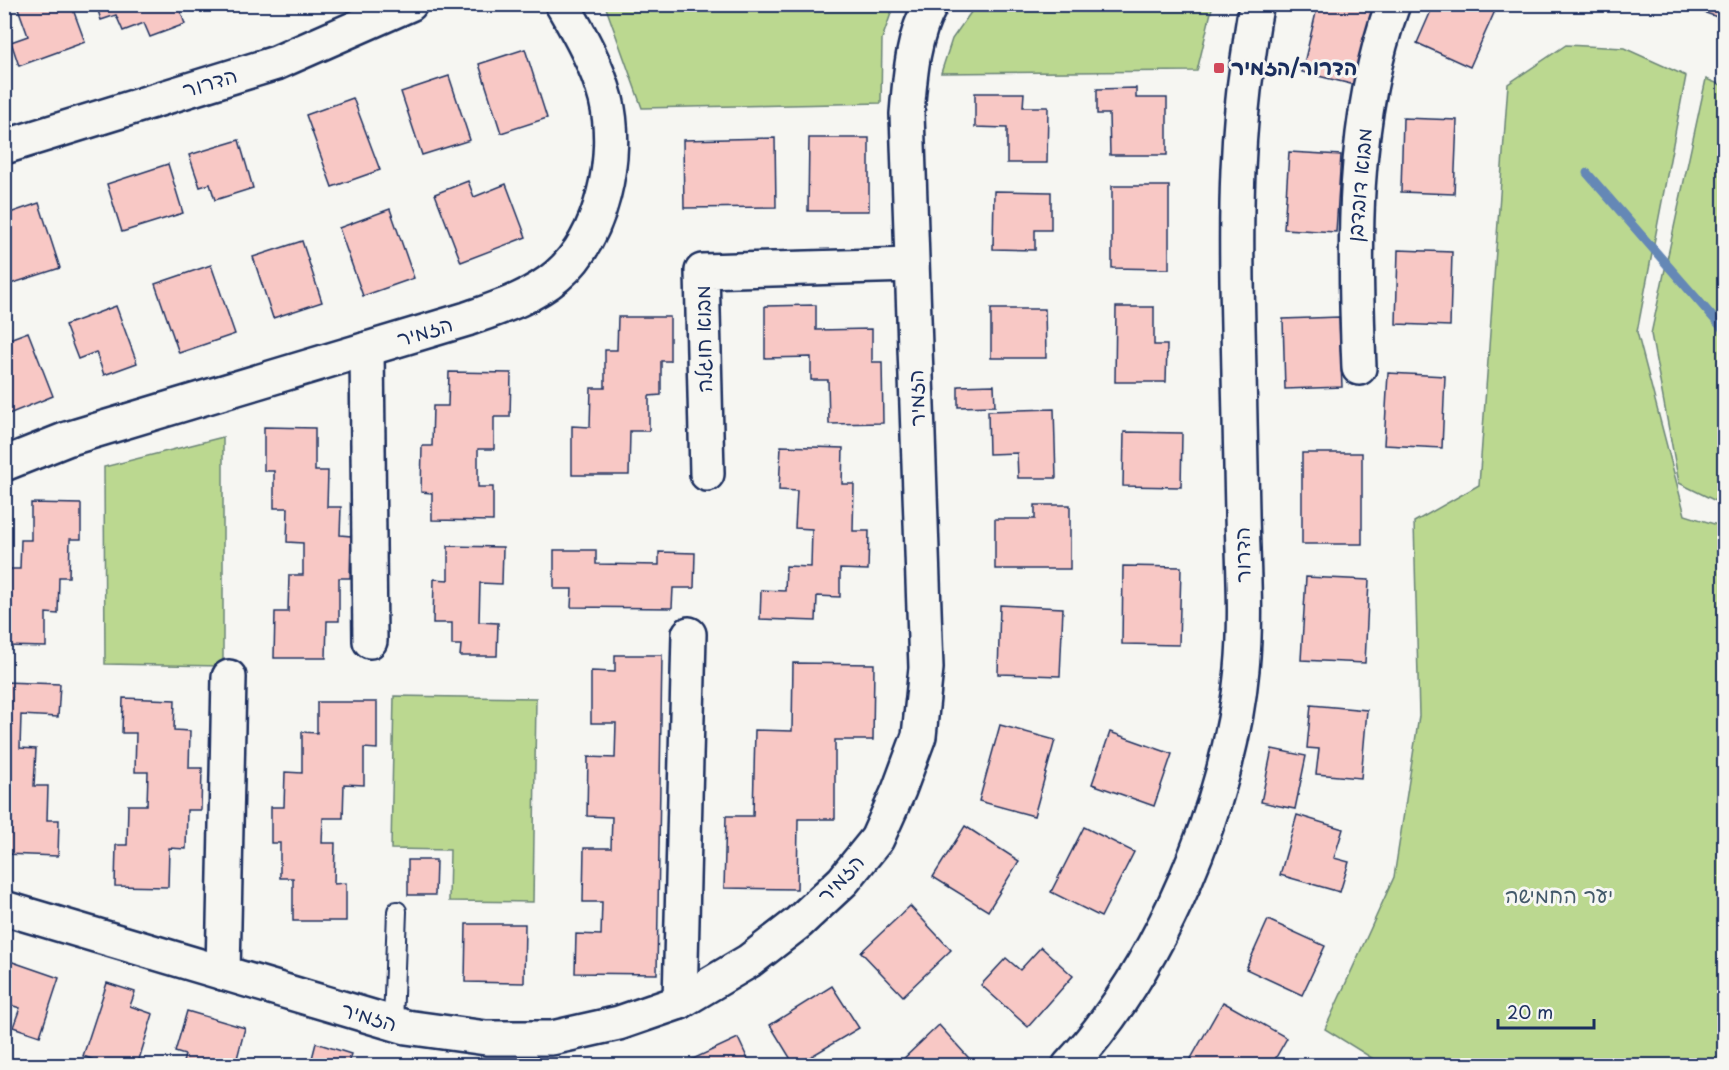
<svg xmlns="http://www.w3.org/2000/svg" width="1729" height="1070" font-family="'Playpen Sans','Playpen Sans Hebrew',sans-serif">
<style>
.green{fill:#bbd890;stroke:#6b8477;stroke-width:1.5}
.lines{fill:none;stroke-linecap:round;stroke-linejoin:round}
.stream{stroke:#6588b6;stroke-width:9}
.building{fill:#f8c8c5;stroke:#1b2f5e;stroke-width:1.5}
.service-casing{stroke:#1b2f5e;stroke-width:22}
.minor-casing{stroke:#1b2f5e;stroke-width:38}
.tertiary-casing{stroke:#1b2f5e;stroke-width:38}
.service{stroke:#f6f6f2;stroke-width:18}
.minor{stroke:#f6f6f2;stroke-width:33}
.tertiary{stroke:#f6f6f2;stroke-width:33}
.poi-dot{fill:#d1495b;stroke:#f6f6f2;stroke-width:2}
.labels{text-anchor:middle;stroke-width:6;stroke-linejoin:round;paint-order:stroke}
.poi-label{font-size:21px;font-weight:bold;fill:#1b2f5e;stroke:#f6f6f2;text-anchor:start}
.street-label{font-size:21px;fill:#1b2f5e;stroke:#f6f6f2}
.park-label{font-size:21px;fill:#43596a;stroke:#f6f6f2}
</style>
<rect width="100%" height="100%" fill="#f6f6f2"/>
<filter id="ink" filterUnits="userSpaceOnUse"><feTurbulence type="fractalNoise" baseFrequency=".0167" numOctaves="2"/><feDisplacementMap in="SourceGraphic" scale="12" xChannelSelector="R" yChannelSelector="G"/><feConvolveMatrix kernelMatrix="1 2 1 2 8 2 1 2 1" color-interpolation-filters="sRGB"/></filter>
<g filter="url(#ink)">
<g class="green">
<path d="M605 5H894L882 39 881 103 642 108Z"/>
<path d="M976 5 1212 4V8L1197 71 941 73 952 39Z"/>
<path d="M1566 45 1624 48 1686 76 1637 332 1685 515 1724 527V1065H1383L1325 1029 1394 877 1419 716 1414 522 1479 485 1508 84Z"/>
<path d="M1706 79 1724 86V505L1679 483 1651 334Z"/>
<path d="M223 437V666L105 664 104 467Z"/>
<path d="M394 696 536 698 533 902 449 901 450 850 391 849Z"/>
</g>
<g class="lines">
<path class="stream" d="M1587 173 1724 330"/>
</g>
<g class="building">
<path d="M26 4H71L85 42 19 66 11 42 28 36 18 8Z"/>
<path d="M96 4H178L185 24 150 37 144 23 123 31 116 15 101 20Z"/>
<path d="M1318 4H1357L1372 8 1355 85 1302 72Z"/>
<path d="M1434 4H1498L1470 67 1417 43Z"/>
<path d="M1680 4H1724V15L1723 19Z"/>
<path d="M525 49 547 118 501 133 479 64Z"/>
<path d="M449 76 470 140 422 155 401 92Z"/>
<path d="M1136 88V98H1167V155H1110L1109 114H1097V89Z"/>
<path d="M975 93H1024L1023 107H1048L1047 163H1007V128L975 127Z"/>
<path d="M353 98 380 170 332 187 306 115Z"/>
<path d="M1403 118 1457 120 1454 194 1401 192Z"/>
<path d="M775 138 776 207 684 208 683 140Z"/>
<path d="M809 138H869V211H808Z"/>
<path d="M239 140 253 188 215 200 210 184 200 187 189 155Z"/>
<path d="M1289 152 1341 155 1336 232 1284 229Z"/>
<path d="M168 164 183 213 122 232 107 184Z"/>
<path d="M468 181 474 197 506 184 526 237 461 262 435 194Z"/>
<path d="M1112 186H1169V269L1112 268Z"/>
<path d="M994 191 1051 192V230H1035V250L993 249Z"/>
<path d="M39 203 60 268 4 286V215Z"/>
<path d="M390 209 414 278 363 296 339 228Z"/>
<path d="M302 241 322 302 273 318 253 257Z"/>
<path d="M1398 250 1452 252 1450 326 1396 324Z"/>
<path d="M211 265 235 334 179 353 155 284Z"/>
<path d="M816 305V330L872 329V362H882L883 423 829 424 828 380H811V357L765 358V306Z"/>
<path d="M116 306 137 363 104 375 96 352 78 359 65 325Z"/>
<path d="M1116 307H1154V345H1167L1166 382H1115Z"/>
<path d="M991 309H1045L1046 358H991Z"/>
<path d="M618 317H670V361H661V395L649 396V431H630L629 475H572V426L590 427 591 388H605V350H617Z"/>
<path d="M1339 317 1342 387 1285 389 1283 319Z"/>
<path d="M28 332 53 396 4 416V341Z"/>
<path d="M449 372 511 373 510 417H494V449H478V487H493V521L432 520V493L421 492 422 446H432L433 406H448Z"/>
<path d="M1388 373 1445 376 1442 448 1384 445Z"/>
<path d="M994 385 995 406 958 407V386Z"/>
<path d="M1054 409 1056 478H1018L1017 453 989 454 988 411Z"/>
<path d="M264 427 315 428V471H328L327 507H341L340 535 351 536 350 578H339V621H327L326 658H274L275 612H288L289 575H303V543L287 542 288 508H274V471H264Z"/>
<path d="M1124 432 1182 433 1181 487 1123 486Z"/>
<path d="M781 446 843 448 842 484H854L853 531H869L868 570 840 569V597L817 596 816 621 760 619 761 590 785 591 786 566 811 567 812 529 795 528 797 491 779 490Z"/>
<rect x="1302" y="453" width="60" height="91"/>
<path d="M31 503 81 504V539H70L69 577H59L58 614 46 613V647L4 646 7 569H20L21 540H31Z"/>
<path d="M1035 505H1070V569H995V519H1035Z"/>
<path d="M448 546 503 547 502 584 480 583 479 622 498 623 497 656H460L461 645H452V623H433L434 579 448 580Z"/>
<path d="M554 550H596V564L659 565V552L695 553 694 588H673L672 608 571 607 572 589H554Z"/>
<path d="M1123 566 1181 567 1179 645 1122 644Z"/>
<path d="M1306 577 1369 580 1365 663 1301 660Z"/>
<path d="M1000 605 1063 608 1060 676 998 674Z"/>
<path d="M615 655H662L657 974 575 973 576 934 601 935 602 902H583L584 848H611L612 817 587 816 588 757 615 758 616 723H591V671L615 672Z"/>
<path d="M793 663 874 664 873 740H835V819H798L797 889 724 888 726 816H753L755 730 792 731Z"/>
<path d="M4 682 60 684 58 717 21 715 20 748 36 749 34 786H48L47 820H59L58 856 4 854Z"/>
<path d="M123 698 175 700 174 730 190 731 189 768H202L201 810H187L186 849 169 848 168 887 115 886 116 845H127L128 805H147L148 772H135L136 733H122Z"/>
<path d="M317 702H377V749L364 748V785L344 784 343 818H323L322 843H335L334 884 346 883V921H293V878H280V843H271V807H284L285 772 302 773V732L317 733Z"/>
<path d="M1311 705 1367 710 1361 778 1316 774 1319 749 1307 748Z"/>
<path d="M1000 725 1055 740 1034 816 979 801Z"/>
<path d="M1110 732 1172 754 1154 806 1092 784Z"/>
<path d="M1272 749 1306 756 1295 809 1261 802Z"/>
<path d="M1297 815 1343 829 1334 858 1349 862 1340 892 1280 875Z"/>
<path d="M965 826 1019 861 988 911 933 877Z"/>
<path d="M1084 827 1134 852 1101 917 1051 892Z"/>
<path d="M408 860H436L435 895H408Z"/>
<path d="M910 906 951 950 903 996 861 952Z"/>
<path d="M1268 920 1325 946 1302 995 1246 969Z"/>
<path d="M466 924H525L524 983 465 982Z"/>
<path d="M1041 947 1073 976 1028 1027 981 985 1006 958 1020 970Z"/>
<path d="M4 959 59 978 40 1036 13 1027 20 1008 4 1003Z"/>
<path d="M107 983 135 992 130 1006 153 1014 137 1066H111L83 1056Z"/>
<path d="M832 986 859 1028 795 1066 770 1025Z"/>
<path d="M1223 1002 1287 1038 1271 1066H1250L1241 1061 1238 1066H1195L1189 1062Z"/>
<path d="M187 1011 245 1028 235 1066H182L185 1055 175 1052Z"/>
<path d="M939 1025 976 1066H899L898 1064Z"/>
<path d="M738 1038 751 1066H683L682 1064Z"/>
<path d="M316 1043 351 1054 347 1066H310Z"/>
</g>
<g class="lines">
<defs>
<path id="service" d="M393 1024 397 911"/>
<g id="minor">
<path d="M367 349 370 641"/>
<path d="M1359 368C1354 248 1351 119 1393 4"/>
<path d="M4 464 67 439 467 319C498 308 531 298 557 276 602 238 620 156 606 99 597 65 580 35 562 4"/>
<path d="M707 474 702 271 912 265"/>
<path d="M4 908 406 1027 486 1038H552L619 1023 680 1002 749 961 798 923 843 881 877 839 899 790 919 736 926 668 907 114C910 77 912 38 931 4"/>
<path d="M223 973 229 677"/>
<path d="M680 1002 689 634"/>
</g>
<g id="tertiary">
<path d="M4 147 276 63 410 4"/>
<path d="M1069 1066C1160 968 1230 802 1242 669 1247 618 1243 565 1242 514 1241 436 1239 358 1237 281 1236 206 1237 133 1248 59 1251 41 1252 22 1257 4"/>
</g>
</defs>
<use href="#service" class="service-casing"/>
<use href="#minor" class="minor-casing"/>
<use href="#tertiary" class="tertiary-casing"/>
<use href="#service" class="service"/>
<use href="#minor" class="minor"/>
<use href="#tertiary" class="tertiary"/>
</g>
</g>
<rect class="poi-dot" x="1213" y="62" width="12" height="12" rx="3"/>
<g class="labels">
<g class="poi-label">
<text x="1231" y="75">הדרור/הזמיר</text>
</g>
<g class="street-label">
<text transform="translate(210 83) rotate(-17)" y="7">הדרור</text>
<text transform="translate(1360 185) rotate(-85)" y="7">מבוא דובדבן</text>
<text transform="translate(425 332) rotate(-17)" y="7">הזמיר</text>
<text transform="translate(704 339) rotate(-91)" y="7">מבוא חוגלה</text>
<text transform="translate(917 398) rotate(-92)" y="7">הזמיר</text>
<text transform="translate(1243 555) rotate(-91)" y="7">הדרור</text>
<text transform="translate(841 879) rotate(-47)" y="7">הזמיר</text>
<text transform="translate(369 1017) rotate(16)" y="7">הזמיר</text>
</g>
<g class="park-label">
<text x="1559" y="903">יער החמישה</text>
</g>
</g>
<rect width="1729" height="1070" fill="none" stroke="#f6f6f2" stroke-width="24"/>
<rect x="12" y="12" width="1705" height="1046" fill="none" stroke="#1b2f5e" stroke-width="2" filter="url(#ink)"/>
<path d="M1498 1019v9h96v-9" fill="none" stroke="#1b2f5e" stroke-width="3"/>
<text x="1507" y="1019" font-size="18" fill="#1b2f5e" stroke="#f6f6f2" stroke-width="4.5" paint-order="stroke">20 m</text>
</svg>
